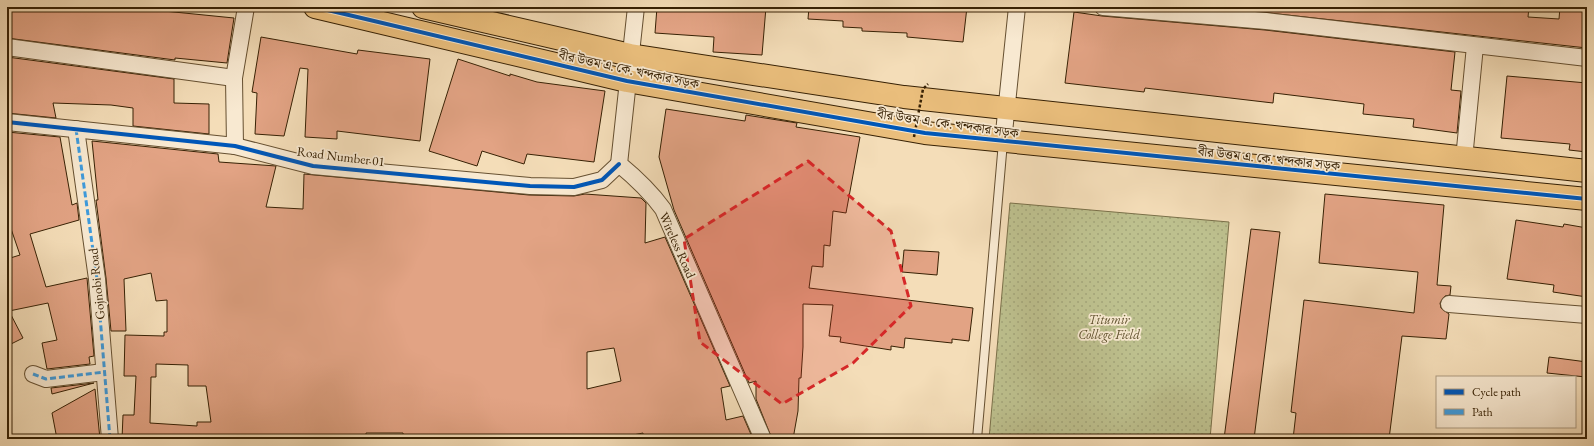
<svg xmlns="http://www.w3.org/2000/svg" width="1594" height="446" font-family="'EB Garamond','Noto Serif Bengali',serif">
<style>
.green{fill:url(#green-dots);stroke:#7a7049}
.building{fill:#e2a384;stroke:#372104;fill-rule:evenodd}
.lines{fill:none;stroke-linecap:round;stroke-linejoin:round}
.lane-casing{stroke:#665031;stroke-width:10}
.street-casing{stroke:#665031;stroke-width:18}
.primary-casing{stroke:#372104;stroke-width:24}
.lane{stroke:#f8e9d1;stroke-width:8}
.street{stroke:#f8e9d1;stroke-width:16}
.primary{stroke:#eabe7c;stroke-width:22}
.path-bridge{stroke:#372104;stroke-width:2.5;stroke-dasharray:3 2;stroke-linecap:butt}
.quiet{stroke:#3e9bdd;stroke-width:3;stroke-dasharray:6 3;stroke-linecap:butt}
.cycleway-casing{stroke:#f8e9d1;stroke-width:6}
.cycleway{stroke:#0057b8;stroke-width:4}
.marked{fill:#d62828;fill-opacity:0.2;stroke:#d62828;stroke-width:3;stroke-dasharray:8 5;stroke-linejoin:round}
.labels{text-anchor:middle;stroke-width:3.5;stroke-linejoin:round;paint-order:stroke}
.street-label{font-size:13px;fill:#372104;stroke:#f8e9d1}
.park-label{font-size:13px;font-style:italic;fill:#5f512d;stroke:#f8e9d1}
</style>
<defs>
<pattern id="green-dots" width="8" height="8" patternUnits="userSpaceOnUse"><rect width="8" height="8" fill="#bdc08e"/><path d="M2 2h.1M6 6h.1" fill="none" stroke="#a3a579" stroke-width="1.8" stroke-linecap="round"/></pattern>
</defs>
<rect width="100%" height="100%" fill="#f4ddb8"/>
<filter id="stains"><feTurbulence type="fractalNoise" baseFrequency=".005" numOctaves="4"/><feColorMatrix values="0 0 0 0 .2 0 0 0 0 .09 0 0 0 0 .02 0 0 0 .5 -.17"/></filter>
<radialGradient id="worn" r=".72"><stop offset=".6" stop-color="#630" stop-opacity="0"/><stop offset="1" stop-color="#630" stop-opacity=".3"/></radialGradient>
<path class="green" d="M1010 203 1229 222 1210 439H989Z"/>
<g class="building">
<path d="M7 7H165L164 11 234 18 227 63 175 58V60L7 38Z"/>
<path d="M657 7H766L762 55 713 52 714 37 655 33Z"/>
<path d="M809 7H967L963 42 907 37V33L862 31V28L843 27V21L808 19Z"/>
<path d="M1214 7H1529L1528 17 1559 19 1560 7H1587V48Z"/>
<path d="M1074 12 1102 16 1265 30 1455 52 1451 90 1461 91 1457 133 1413 127 1414 119 1363 114 1364 104 1274 93 1273 103 1145 88 1144 92 1065 83Z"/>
<path d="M261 37 357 54 358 50 430 59 420 141 337 131V139L305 137 308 69 300 68 284 136 255 134 257 93 252 92Z"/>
<path d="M7 57 174 79V103L209 104V134L133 126V108L111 105 53 103 56 118 7 113Z"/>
<path d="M458 59 510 76V74L537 82 605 91 594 162 527 154 524 164 482 151 477 166 429 151Z"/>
<path d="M1507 76 1587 83V152L1569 150 1570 144 1501 138Z"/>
<path d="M666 109 745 121 746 115 752 116 797 123 796 127 860 137 846 213 833 211 830 246 824 245 823 267 812 266 809 288 973 308 969 341 952 339V343L905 338 904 348 891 346V350L840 342 841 337 829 336 833 305 803 304V347L801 378H799L798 411 793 439H772L756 399V381L749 383 674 210 659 157Z"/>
<path d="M7 132 60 137 72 205 77 203 79 220 30 234 46 287 87 278 94 356 89 357 90 364 47 369 42 343 57 340 48 303 9 311 23 338 7 346V259L20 255 7 217Z"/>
<path d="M92 141 218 154 219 162 276 166 266 207 303 209 304 174 529 195 574 196 585 194 641 198 646 203 645 243 665 237 730 386 721 388 726 420 743 416 753 439H643V433L613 439H597L596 436 555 437 556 439H404L403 433H366V436L348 435V439H122L123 415H134L136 376H124L125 335 164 336V332H167V300L156 301 151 273 124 279 126 331H111L106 278 96 200H98ZM614 348 621 381 587 389V352ZM156 364 188 365V386H206L211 422H197V426L150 423 151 377H156Z"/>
<path d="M1325 194 1444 205 1437 285 1451 286 1450 295 1445 296 1440 303 1441 308 1449 314 1446 339 1402 336 1389 439H1293L1296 413 1291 412 1304 300 1414 313 1418 272 1319 263Z"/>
<path d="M1516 220 1563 227 1564 224 1587 228V297L1553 292 1554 285 1507 279Z"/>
<path d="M1251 229 1280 232 1254 439H1224Z"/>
<path d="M904 250 939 252 937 275 902 272Z"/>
<path d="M1549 357 1587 362 1586 377 1547 373Z"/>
<path d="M94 383 52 394 51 388Z"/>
<path d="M95 389 100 439H57L52 413Z"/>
</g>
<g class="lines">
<defs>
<path id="lane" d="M977 439 1003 142"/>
<g id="street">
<path d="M636 7 619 164C636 178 650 191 663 209L763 439"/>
<path d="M1103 7 1266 21 1587 58"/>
<path d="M7 47 234 78"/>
<path d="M7 122 235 146 313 166 530 186 574 187 602 180 619 164"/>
<path d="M76 129 97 279 110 439"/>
<path d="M1003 142 1017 7"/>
<path d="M235 146 234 78 246 7"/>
<path d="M1464 159 1475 46"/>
<path d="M1449 304 1587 315"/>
<path d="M33 374 46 379 104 372"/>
</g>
<g id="primary">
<path d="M315 7 627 81 925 133 1587 199"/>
<path d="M423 7 630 55 904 97 1587 171"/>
</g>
</defs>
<use href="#lane" class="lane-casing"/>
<use href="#street" class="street-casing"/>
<use href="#primary" class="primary-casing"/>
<use href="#lane" class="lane"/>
<use href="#street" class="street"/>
<use href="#primary" class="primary"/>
<path class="path-bridge" d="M914 137 923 89 928 84"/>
<g class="quiet">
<path d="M76 129 97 279 110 439"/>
<path d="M33 374 46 379 104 372"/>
</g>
<defs>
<g id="cycleway">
<path d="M315 7 627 81 925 133 1587 199"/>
<path d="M7 122 235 146 313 166 530 186 574 187 602 180 619 164"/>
</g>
</defs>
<use href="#cycleway" class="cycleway-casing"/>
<use href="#cycleway" class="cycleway"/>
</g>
<path class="marked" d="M808 161 891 231 911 306 853 363 782 404 700 342 684 239Z"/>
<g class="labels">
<g class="street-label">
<text transform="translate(629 69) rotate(12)" y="5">বীর উত্তম এ. কে. খন্দকার সড়ক</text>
<text transform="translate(948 123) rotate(8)" y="5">বীর উত্তম এ. কে. খন্দকার সড়ক</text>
<text transform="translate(341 156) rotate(7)" y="5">Road Number 01</text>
<text transform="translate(1269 158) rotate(6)" y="5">বীর উত্তম এ. কে. খন্দকার সড়ক</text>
<text transform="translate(678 245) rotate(66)" y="5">Wireless Road</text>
<text transform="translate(96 284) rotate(-96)" y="5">Gojnobi Road</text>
</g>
<g class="park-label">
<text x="1109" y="324">Titumir<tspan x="1109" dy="15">College Field</tspan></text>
</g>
</g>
<rect width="1594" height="446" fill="none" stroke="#f4ddb8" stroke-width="24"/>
<rect x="8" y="8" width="1578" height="430" fill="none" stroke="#372104" stroke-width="2"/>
<rect x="12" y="12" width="1570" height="422" fill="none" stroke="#372104"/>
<rect x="1436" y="376" width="140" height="52" fill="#f8e9d1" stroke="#ab997f"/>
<rect x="1444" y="389" width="20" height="6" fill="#0057b8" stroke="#ab997f"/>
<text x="1472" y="396" font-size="12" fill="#372104">Cycle path</text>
<rect x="1444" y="409" width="20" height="6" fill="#3e9bdd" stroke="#ab997f"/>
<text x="1472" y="416" font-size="12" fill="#372104">Path</text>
<rect width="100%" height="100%" filter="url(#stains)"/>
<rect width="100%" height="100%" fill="url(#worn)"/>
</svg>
